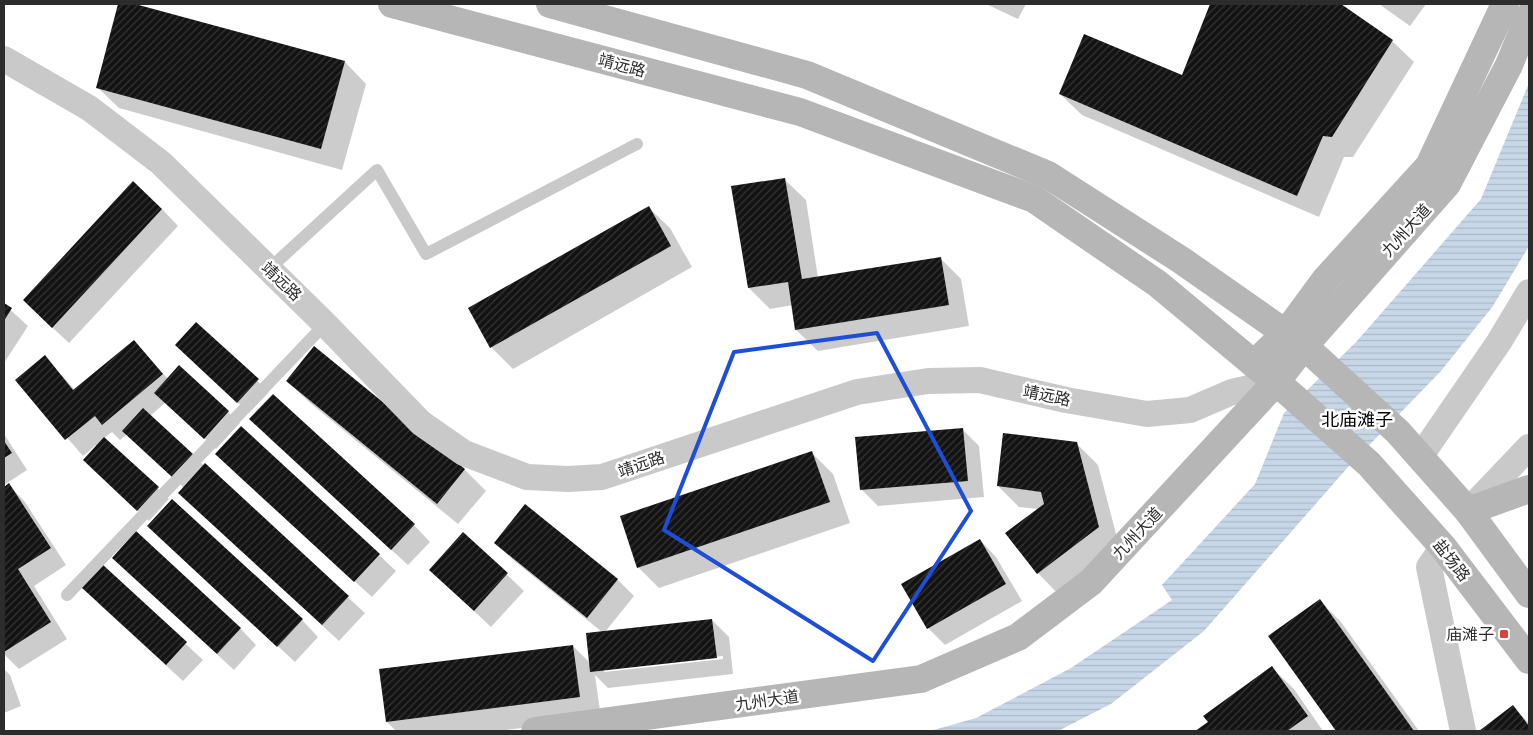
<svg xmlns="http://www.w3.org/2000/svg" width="1533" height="735" font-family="'Exo 2','Noto Sans SC',sans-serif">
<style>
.water{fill:url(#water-rules)}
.shadow{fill:#0003;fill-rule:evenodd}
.building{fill:url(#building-hatch)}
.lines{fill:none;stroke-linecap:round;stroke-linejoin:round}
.lane{stroke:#c9c9c9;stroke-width:12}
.street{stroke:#c9c9c9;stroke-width:26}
.secondary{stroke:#b6b6b6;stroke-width:28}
.marked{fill:none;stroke:#1d4ed8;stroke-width:4;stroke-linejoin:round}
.poi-dot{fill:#d7443b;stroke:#fff;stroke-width:2}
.labels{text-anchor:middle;stroke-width:5;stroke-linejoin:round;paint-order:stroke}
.street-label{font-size:16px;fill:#2c2c2c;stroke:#fff}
.poi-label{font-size:16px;fill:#2c2c2c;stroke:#fff;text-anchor:end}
.neighbourhood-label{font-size:18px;fill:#000;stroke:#fff}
</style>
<defs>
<pattern id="water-rules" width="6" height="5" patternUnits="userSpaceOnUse" patternTransform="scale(1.25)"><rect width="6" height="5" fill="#c8d7e8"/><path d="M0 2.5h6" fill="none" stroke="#acb9c7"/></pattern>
<pattern id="building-hatch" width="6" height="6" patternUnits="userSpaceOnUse" patternTransform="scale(1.25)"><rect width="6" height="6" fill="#131313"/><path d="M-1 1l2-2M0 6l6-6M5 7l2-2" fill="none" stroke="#363636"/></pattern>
</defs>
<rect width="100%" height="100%" fill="#fff"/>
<path class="water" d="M1529 83V246L1493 306 1441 371 1349 466 1204 631 1111 704 1058 731H930L976 718 1071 668 1172 600 1162 585 1255 484 1284 413 1357 341 1481 199Z"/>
<g class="shadow">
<path d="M120 4H130L345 62 366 84 342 170 119 108 97 87Z"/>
<path d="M986 4H1026L1018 19Z"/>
<path d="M1211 4H1339L1392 41 1414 62 1353 157H1344L1319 217 1082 115 1060 94 1182 77Z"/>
<path d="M1379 4H1426L1410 26Z"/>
<path d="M784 179 806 200 818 278 940 258 961 279 969 326 818 351 796 330 793 305 770 309 749 288Z"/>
<path d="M648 207 670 228 692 267 513 369 491 347 469 309Z"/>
<path d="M162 209 178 226 69 343 41 317Z"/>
<path d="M4 304 28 326 4 363Z"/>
<path d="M196 324 269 392 249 413 188 356Z"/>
<path d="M134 341 168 379 179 367 240 423 216 449 166 402 150 416 365 613 339 641 196 509 184 488 127 434 120 440 112 432 104 438 169 499 149 521 96 472V445L83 456 17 380 45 357 75 390Z"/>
<path d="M315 348 465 470 486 491 458 524 309 402 287 381Z"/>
<path d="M962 429 979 446 984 497 878 506 861 489Z"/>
<path d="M4 434 27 470 4 485Z"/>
<path d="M267 436 414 525 430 542 408 565Z"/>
<path d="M1076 443 1098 465 1120 549 1059 595 1038 573V509L1019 507 998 486Z"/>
<path d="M812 453 833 474 850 523 659 588 638 567Z"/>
<path d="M233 471 379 555 396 571 372 597Z"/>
<path d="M9 485 25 502 66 565 34 586 67 639 19 669 4 654V488Z"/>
<path d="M525 505 618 580 634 596 605 632 712 620 729 637 733 674 608 688 595 675 601 718 499 731H396L387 722 573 646 591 664 602 632 512 559 496 543ZM723 656V659L604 672V669Z"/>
<path d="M148 526 302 620 318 637 295 662Z"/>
<path d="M464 534 524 591 491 627 430 570Z"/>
<path d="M980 540 996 557 1022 601 945 645 928 628 903 584Z"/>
<path d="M102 566 203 660 183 681 99 604Z"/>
<path d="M130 574 240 628 256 645 234 670Z"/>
<path d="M1320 601 1341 622 1419 731H1337L1270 637Z"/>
<path d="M1272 668 1294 689 1323 731H1197Z"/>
<path d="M4 669 10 675 21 706 4 713Z"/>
<path d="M1513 707 1529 723V731H1481Z"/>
</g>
<g class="building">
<path d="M118 4H135L345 61 321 149 96 88Z"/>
<path d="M1210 4H1341L1393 40 1332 137 1323 136 1297 196 1059 94 1084 34 1182 75Z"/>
<path d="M785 178 802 279 941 257 949 305 795 330 788 282 748 288 731 186Z"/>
<path d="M133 181 162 209 52 328 23 300Z"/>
<path d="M649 206 671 246 490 348 468 308Z"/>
<path d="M4 303 12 308 4 321Z"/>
<path d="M196 322 259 379 237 403 175 345Z"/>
<path d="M134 340 163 374 102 425 95 416 65 440 15 380 45 355 73 390Z"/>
<path d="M314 346 465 469 437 504 286 381Z"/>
<path d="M179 365 229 411 204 439 154 393Z"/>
<path d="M273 394 415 524 391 550 249 419Z"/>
<path d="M143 408 193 454 172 477 122 431Z"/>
<path d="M241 426 380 554 354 582 215 454Z"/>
<path d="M963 428 968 481 860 490 855 437Z"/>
<path d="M1003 433 1077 442 1099 527 1037 574 1005 533 1044 504 1041 492 997 486Z"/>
<path d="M104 437 159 487 137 511 83 460Z"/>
<path d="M4 441 12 453 4 458Z"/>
<path d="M812 451 830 502 637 568 620 516Z"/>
<path d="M205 463 349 596 322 625 178 493Z"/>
<path d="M9 483 51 548 18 569 51 622 4 652V487Z"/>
<path d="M172 499 303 619 277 647 147 526Z"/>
<path d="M525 504 618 579 587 618 494 543Z"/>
<path d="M136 531 241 628 217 654 112 558Z"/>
<path d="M463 532 508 573 474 611 429 570Z"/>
<path d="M980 539 1006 584 927 629 901 584Z"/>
<path d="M102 564 187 642 166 665 81 587Z"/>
<path d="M1320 599 1414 731H1336L1268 636Z"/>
<path d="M712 619 717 658 590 672 586 633Z"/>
<path d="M573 645 580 697 386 722 379 669Z"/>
<path d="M1272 666 1308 716 1287 731H1195L1208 722 1203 716Z"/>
<path d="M1513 705 1529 726V731H1479Z"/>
</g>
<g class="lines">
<g class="lane">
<path d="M269 269 377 170 426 254 637 144"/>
<path d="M67 595 325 324"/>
</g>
<g class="street">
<path d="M4 59 89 108 161 163 325 324 421 423 464 453 527 477 568 479 602 477 857 392 928 381 980 380 1066 400 1147 414 1190 410 1232 392 1276 382"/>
<path d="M1420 457 1499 342 1529 292"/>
<path d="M1468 511 1529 447"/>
<path d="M1443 547 1429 567 1463 731"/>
</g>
<g class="secondary">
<path d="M392 4 800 112 1034 199 1158 284 1290 394 1369 464 1443 547 1529 660"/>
<path d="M550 4 807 75 1048 175 1181 260 1304 346 1398 432 1468 511 1529 594"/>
<path d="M1254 364 1286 333 1325 280 1429 166 1505 4"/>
<path d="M1468 511 1529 489"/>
<path d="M535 731 921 679 1018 637 1091 582 1276 382 1304 346 1447 184 1509 65 1529 16"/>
</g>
</g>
<path class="marked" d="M877 333 971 511 873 661 664 530 734 352Z"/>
<rect class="poi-dot" x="1499" y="629" width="10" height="10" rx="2.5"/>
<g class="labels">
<g class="street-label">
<text transform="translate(622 65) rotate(15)" y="6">靖远路</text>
<text transform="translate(1406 230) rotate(-48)" y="6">九州大道</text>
<text transform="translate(282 281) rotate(44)" y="6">靖远路</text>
<text transform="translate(1047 395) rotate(12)" y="6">靖远路</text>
<text transform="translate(641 464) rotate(-19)" y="6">靖远路</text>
<text transform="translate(1137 533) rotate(-47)" y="6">九州大道</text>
<text transform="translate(1452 560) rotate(52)" y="6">盐场路</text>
<text transform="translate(767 700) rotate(-8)" y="6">九州大道</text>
</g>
<g class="poi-label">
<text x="1494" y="640">庙滩子</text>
</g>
<g class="neighbourhood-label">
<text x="1357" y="426">北庙滩子</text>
</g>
</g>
<rect width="1533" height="735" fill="none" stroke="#2c2c2c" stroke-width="10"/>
</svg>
